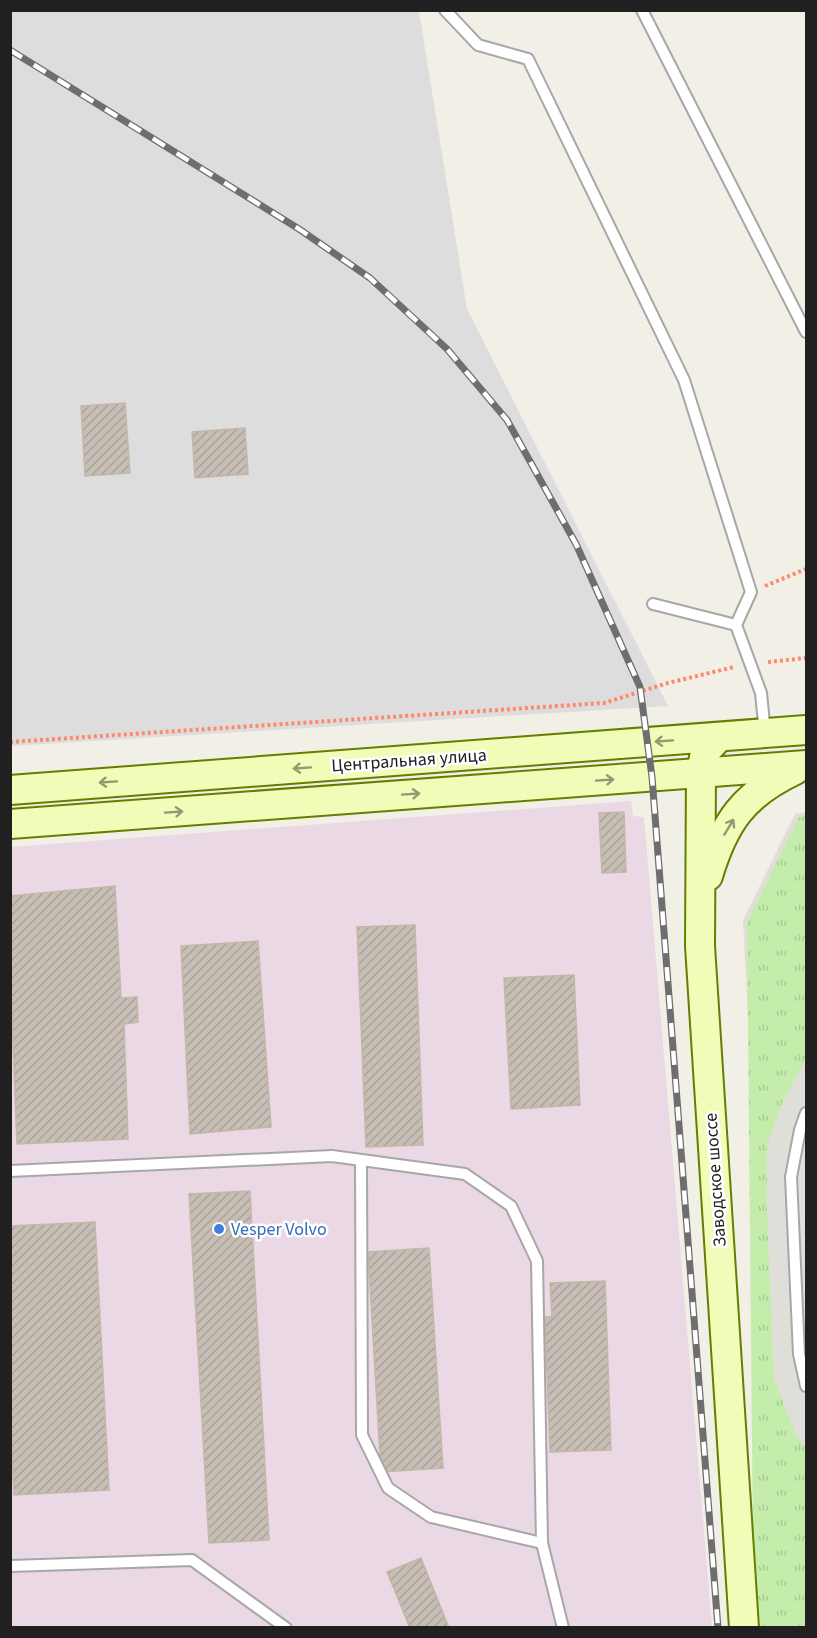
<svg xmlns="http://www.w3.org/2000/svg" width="817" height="1638" font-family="'Source Sans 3',sans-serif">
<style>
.residential{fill:#dedddd}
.industrial{fill:#ebd8e5}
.airport{fill:#e0ded8}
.grass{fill:url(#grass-tufts)}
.building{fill:url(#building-hatch);stroke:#c4b7a8;stroke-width:1.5}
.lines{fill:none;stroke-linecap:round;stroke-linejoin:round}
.lane-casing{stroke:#a7a7a7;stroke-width:14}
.secondary-casing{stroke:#637f00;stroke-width:32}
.path{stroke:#ff896a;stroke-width:4;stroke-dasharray:3 3;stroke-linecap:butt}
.lane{stroke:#fff;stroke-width:10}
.secondary{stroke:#f2fcb9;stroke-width:28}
.rail-casing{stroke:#6e6e6e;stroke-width:7}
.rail{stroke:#fff;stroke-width:4.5;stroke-dasharray:14;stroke-linecap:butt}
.oneway{stroke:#949974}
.shop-dot{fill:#3f7fe0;stroke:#fff;stroke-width:2}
.labels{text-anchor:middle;stroke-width:5;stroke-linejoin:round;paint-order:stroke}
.street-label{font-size:18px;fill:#202020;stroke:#fff}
.shop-label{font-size:18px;fill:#366cbe;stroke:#fff;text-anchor:start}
</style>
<defs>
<pattern id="grass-tufts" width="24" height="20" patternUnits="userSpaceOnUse" patternTransform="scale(1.5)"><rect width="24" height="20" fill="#c4edab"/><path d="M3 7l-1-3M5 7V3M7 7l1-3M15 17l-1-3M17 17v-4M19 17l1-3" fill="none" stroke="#a8cb93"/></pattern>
<pattern id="building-hatch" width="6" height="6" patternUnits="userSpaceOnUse" patternTransform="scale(1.5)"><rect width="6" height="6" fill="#c6beb5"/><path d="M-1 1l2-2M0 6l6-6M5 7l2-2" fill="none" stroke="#aaa39b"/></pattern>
</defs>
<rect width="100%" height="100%" fill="#f1efe6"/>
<path class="residential" d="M11 11H419L467 309 668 706 11 746Z"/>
<path class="industrial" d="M631 801 633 816 644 817 712 1627 11 1628V847Z"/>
<path class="airport" d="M806 812V1570L775 1553 743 920 795 814Z"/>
<path class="grass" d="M806 816V1059L782 1103 767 1146V1213L774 1378 795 1433 806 1450V1627H760L753 1544 747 922 799 817Z"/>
<g class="building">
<path d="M125 403 130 473 85 476 81 406Z"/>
<path d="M245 428 248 474 195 478 192 432Z"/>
<path d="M624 812 626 872 602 873 599 813Z"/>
<path d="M115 886 121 998 137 997 138 1022 124 1024 128 1139 17 1144 10 972V896Z"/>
<path d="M415 925 423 1145 366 1147 357 927Z"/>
<path d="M258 941 271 1127 190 1134 181 946Z"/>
<path d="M574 975 580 1105 511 1109 504 978Z"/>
<path d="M250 1191 269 1540 209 1543 189 1194Z"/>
<path d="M95 1222 109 1490 14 1495 10 1421V1226Z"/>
<path d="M429 1248 443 1468 381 1472 368 1252Z"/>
<path d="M605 1281 611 1450 550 1452 545 1317H552L550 1283Z"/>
<path d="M421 1558 449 1628H410L387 1572Z"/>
</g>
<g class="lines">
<defs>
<g id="lane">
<path d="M445 10 478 45 528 59 684 380 751 592 736 625 761 693 765 733"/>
<path d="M642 10 806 332"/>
<path d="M653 604 736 625"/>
<path d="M806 1113 800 1130 791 1177 799 1354 806 1386"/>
<path d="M361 1160 362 1435 388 1488 431 1517 542 1543"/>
<path d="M10 1171 332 1156 465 1174 511 1206 537 1261 542 1543 563 1628"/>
<path d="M10 1566 192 1560 286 1628"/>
</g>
<g id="secondary">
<path d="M719 737 705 752 701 773 700 946 744 1628"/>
<path d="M10 790 806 730"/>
<path d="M10 824 806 765"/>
<path d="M708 876C724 822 744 794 795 770"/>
</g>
</defs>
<use href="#lane" class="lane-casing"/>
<use href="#secondary" class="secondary-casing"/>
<g class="path">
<path d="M765 586 806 569"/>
<path d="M768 662 806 658"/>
<path d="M10 742 604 703 668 683 734 667"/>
</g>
<use href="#lane" class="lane"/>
<use href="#secondary" class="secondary"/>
<defs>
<path id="rail" d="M10 50 299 229 370 278 447 349 507 420 576 544 640 687 652 777 718 1628"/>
</defs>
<use href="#rail" class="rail-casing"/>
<use href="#rail" class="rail"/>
</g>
<defs><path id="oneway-shaft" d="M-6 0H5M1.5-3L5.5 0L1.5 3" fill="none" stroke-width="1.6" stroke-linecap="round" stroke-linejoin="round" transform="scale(1.5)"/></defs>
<g class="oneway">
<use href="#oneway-shaft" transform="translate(664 741) rotate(176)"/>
<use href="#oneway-shaft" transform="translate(302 768) rotate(176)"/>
<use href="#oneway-shaft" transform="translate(605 780) rotate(-4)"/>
<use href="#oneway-shaft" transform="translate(108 782) rotate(176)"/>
<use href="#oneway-shaft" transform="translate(411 794) rotate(-4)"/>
<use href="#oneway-shaft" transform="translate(174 812) rotate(-4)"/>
<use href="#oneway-shaft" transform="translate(729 827) rotate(-59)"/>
</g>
<circle class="shop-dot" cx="219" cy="1229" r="6"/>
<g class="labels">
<g class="street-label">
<text transform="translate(409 760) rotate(-4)" y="6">Центральная улица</text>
<text transform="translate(715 1180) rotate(-94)" y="6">Заводское шоссе</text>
</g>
<g class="shop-label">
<text x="231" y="1235">Vesper Volvo</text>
</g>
</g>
<rect width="817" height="1638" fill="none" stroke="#202020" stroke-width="24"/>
</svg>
